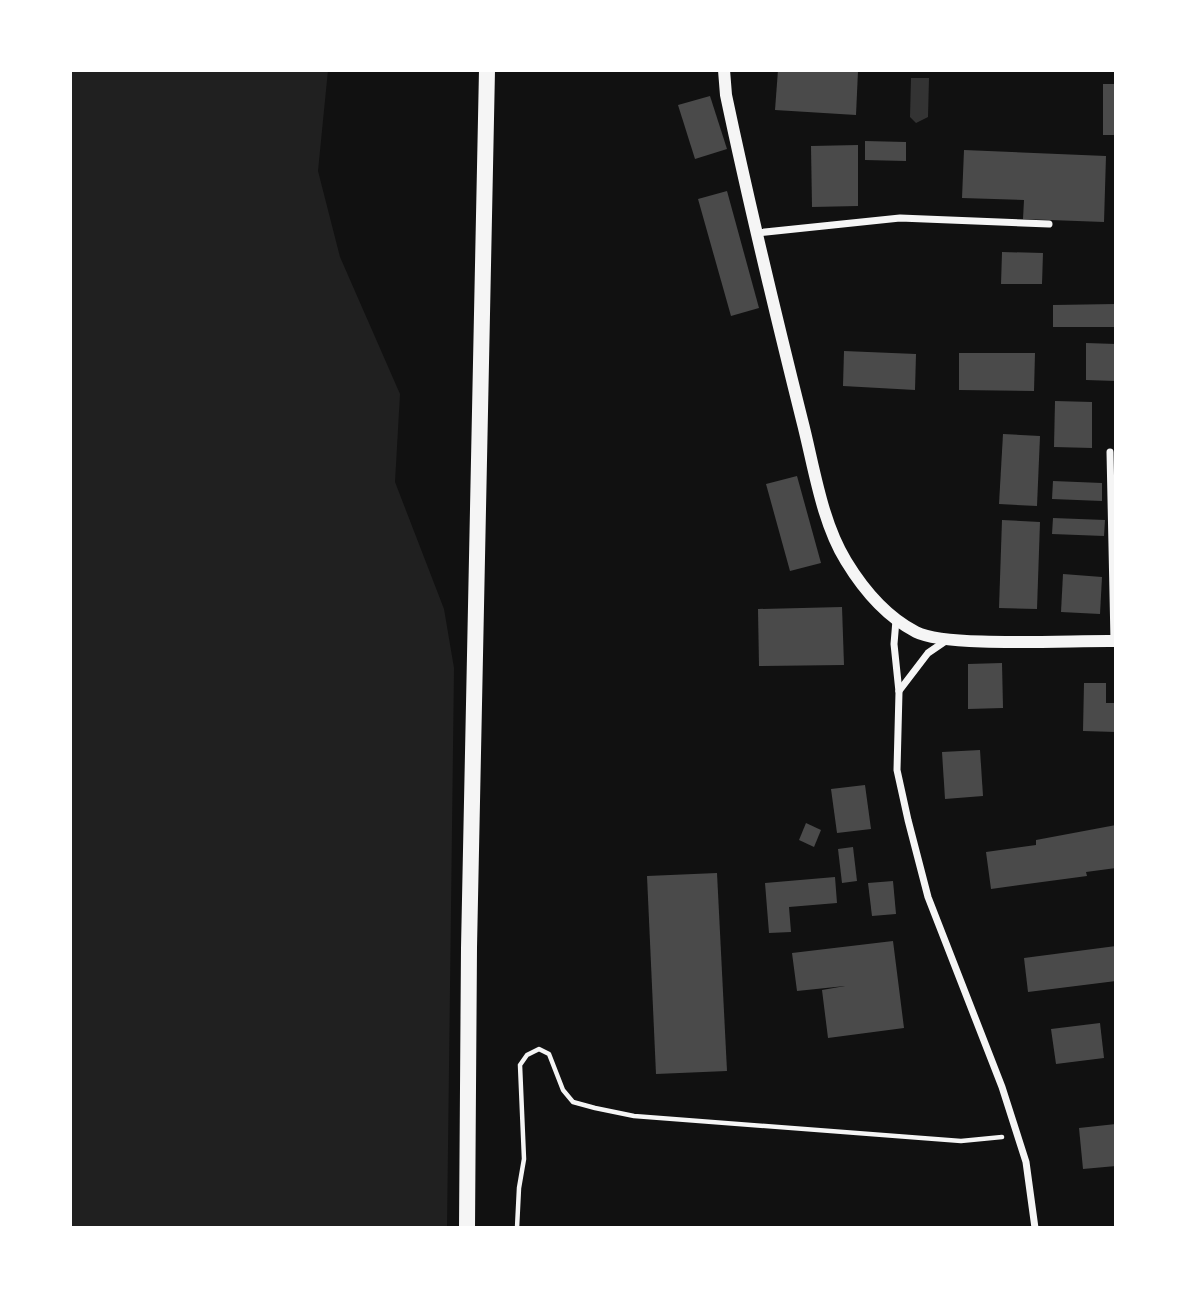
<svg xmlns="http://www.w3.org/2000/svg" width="1186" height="1298" font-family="'PT Serif',serif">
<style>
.green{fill:#202020}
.water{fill:#333}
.building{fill:#4a4a4a}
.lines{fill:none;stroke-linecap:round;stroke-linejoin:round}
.path{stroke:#f5f5f5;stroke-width:4.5}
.minor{stroke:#f5f5f5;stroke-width:7}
.tertiary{stroke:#f5f5f5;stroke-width:12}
.trunk{stroke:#f5f5f5;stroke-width:16}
</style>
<rect width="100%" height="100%" fill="#111"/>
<path class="green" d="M70 70H328L318 171 340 257 400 394 395 482 444 609 454 668 447 1228H70Z"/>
<path class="water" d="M911 78H929L928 117 916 123 910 117Z"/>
<g class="building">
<path d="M778 70 858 71 856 115 775 110Z"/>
<rect x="1103" y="84" width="13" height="51"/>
<path d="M710 96 727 149 695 159 678 105Z"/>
<path d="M865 141 906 142V161L865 160Z"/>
<path d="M858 145V206L812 207 811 146Z"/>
<path d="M964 150 1106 156 1104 222 1023 219 1024 200 962 198Z"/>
<path d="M727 191 759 308 731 316 698 199Z"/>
<path d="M1002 252 1043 253 1042 284H1001Z"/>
<path d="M1116 304V327H1053V305Z"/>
<path d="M1086 343 1116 344V381L1086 380Z"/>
<path d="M844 351 916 354 915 390 843 386Z"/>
<path d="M959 353H1035L1034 391 959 390Z"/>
<path d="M1055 401 1092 402V448L1054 447Z"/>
<path d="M1003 434 1040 436 1037 506 999 504Z"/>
<path d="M797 476 821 563 790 571 766 484Z"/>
<path d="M1053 481 1102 483V501L1052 499Z"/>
<path d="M1053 518 1105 520 1104 536 1052 534Z"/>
<path d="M1002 520 1040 522 1037 609 999 608Z"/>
<path d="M1063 574 1102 577 1100 614 1061 612Z"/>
<path d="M842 607 844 665 759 666 758 609Z"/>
<path d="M1002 663 1003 708 968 709V664Z"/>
<path d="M1084 683H1106V703H1116V732L1083 731Z"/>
<path d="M980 750 983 796 945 799 942 752Z"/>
<path d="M865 785 871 829 837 833 831 789Z"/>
<path d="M806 823 821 830 814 847 799 840Z"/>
<path d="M1116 825V868L1086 872 1087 876 991 889 986 852 1036 845V840Z"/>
<path d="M853 847 857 881 842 883 838 849Z"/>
<path d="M717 873 727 1071 656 1074 647 876Z"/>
<path d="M835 877 837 903 789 907 791 932 769 933 765 883Z"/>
<path d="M893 881 896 914 872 916 868 883Z"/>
<path d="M893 941 904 1028 828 1038 822 990 845 986 797 991 792 953Z"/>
<path d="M1116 946V981L1028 992 1024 958Z"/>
<path d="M1100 1023 1104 1058 1056 1064 1051 1029Z"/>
<path d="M1116 1124V1166L1083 1169 1079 1128Z"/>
</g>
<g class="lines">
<path class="path" d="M517 1228 519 1188 524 1159 520 1065 527 1055 539 1049 549 1054 563 1090 573 1102 595 1108 634 1116 961 1141 1002 1137"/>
<g class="minor">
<path d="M756 233 900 218 1049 224"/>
<path d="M1110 452 1114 641"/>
<path d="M896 620 894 644 899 692 897 770 908 820 928 897 1002 1087 1026 1162 1035 1228"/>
<path d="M899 691 928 653 947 640"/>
</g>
<path class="tertiary" d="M724 70 726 95C749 204 775 312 802 420 814 466 821 520 846 561 863 589 887 617 916 632 947 648 1074 640 1116 641"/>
<path class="trunk" d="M467 1228 469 948 487 70"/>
</g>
<rect width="1186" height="1298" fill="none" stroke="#ffffff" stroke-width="144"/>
</svg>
